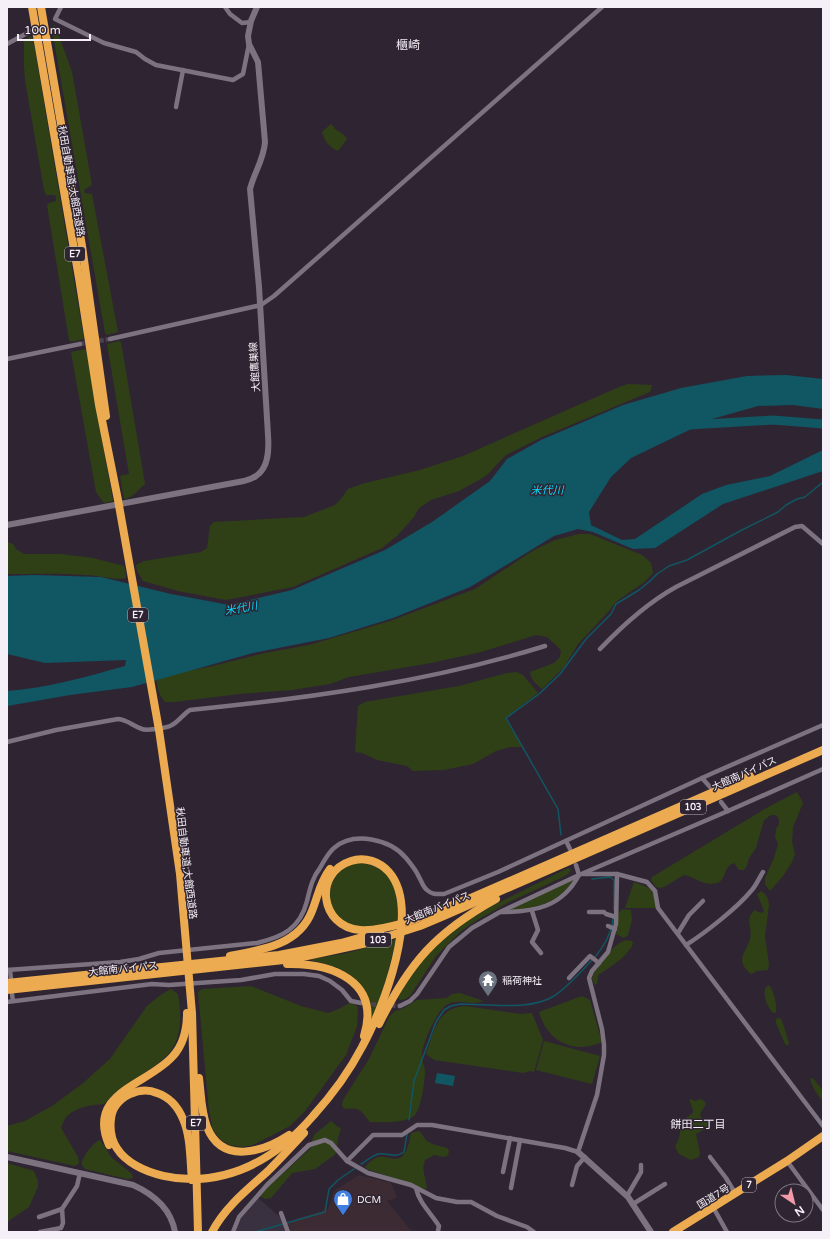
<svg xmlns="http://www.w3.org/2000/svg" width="830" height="1239" font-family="'Varela Round','Noto Sans JP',sans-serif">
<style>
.commercial{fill:#3d2b33}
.industrial{fill:#393140}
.green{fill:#2f4016}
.water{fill:#115663}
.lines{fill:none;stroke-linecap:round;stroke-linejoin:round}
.stream{stroke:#115663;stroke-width:1.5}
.river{stroke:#115663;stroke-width:9}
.street-tunnel{stroke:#4d4350;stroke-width:4.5;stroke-dasharray:4.5 2;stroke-linecap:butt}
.street{stroke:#7d7280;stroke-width:4.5}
.secondary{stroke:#7d7280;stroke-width:6}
.highway{stroke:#ecab50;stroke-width:8}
.labels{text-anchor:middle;stroke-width:3;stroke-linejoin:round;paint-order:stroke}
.shield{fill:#2f2532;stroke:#bab2bc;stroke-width:1}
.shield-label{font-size:9px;font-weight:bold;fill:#f5eff7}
.street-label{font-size:10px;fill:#f5eff7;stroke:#2f2532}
.poi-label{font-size:10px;fill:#f5eff7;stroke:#2f2532;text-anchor:start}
.water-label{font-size:11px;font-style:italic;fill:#02d9fa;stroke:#2f2532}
.neighbourhood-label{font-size:11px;fill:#f5eff7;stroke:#2f2532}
.quarter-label{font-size:12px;fill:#f5eff7;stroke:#2f2532}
</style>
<rect width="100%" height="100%" fill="#2f2532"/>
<path class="commercial" d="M359 1175 391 1183 397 1197 387 1201 412 1232H291L287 1222 328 1209 334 1191Z"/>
<path class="industrial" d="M258 1198 280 1217 286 1232H235L241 1219Z"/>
<g class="green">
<path d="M55 25 72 72 92 185 84 190 85 193 92 194 118 332 107 335 105 333 52 29 53 26Z"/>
<path d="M30 36 33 38 84 339 71 342 69 340 47 205 49 203 56 201V197L55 195H46L44 190 25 80 24 66V41Z"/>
<path d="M331 124C333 126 334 127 335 129 340 133 344 133 347 139L338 151C329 147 325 142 322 132Z"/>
<path d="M119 341 121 342 145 484C137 490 135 497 124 499L120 476 129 474 107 344Z"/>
<path d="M86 349 113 501 104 503 96 492 71 352Z"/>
<path d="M628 384 652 385 650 392 542 437 506 455 487 475 479 480 459 491 431 500 419 508 414 517 397 536 382 548 293 587 226 600 178 591 143 581 137 571 136 565 144 561 201 552 207 548 210 526 214 522 304 517 335 505 340 500 348 489 365 483 420 470 463 456 619 387Z"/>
<path d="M579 534H590L642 555 651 563 653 573 643 583 617 601 608 612 578 644 564 667 542 689C536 684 531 680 530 672L554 663 560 657 561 651 558 647 547 637 536 635 481 652 431 663 349 677 330 684 292 690 239 694 174 702H165C159 695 157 687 156 678L168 674 209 667 265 653 309 645 390 621 475 589 534 550 555 540Z"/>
<path d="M7 542 13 544 16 549 24 554H61L93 558 124 566 126 573V578C118 581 96 575 85 575 59 573 33 574 7 574Z"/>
<path d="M517 672 523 675 538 693 505 718 522 747H510L496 751 473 764 444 770 413 771 407 766 377 760 362 753 355 752 358 706 365 702 459 686 507 673Z"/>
<path d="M797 792 803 803 793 827 792 842 795 854 791 864 783 876 770 891 765 884V878L774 858 778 844 775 837 776 829 779 824V819L776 815H771L764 820 756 848 749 858 746 868 743 870H739L734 863C723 866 727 880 717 883 704 887 695 877 684 875L662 888 656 887 651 880 652 877 768 807Z"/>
<path d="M363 863C395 870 397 890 398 919 391 924 380 925 371 926 359 927 345 925 337 915 322 899 331 872 351 864 355 863 359 863 363 863Z"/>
<path d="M568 868 572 870 565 876 509 902 474 922 460 932 436 956 410 996 405 999 400 1000 398 998 408 979 433 948 468 920 494 905Z"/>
<path d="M575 878C558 903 540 907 511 910L510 908Z"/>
<path d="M634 882C653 889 653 888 657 908H625Z"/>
<path d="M761 891 765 894 768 899 769 905 765 936 769 965 768 970 757 971 751 974C734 960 746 953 750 939 753 928 744 918 755 910L758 912 762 913 764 911 757 894Z"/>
<path d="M623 909 631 910 632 920 628 935 624 938 616 934 618 925 617 914Z"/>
<path d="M396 939 387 977 373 1018 371 1017C368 1008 367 998 363 990 354 971 331 964 312 961V959L347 953Z"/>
<path d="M626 940 632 941 633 944C627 957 609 968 598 975L597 984 595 985 592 979C595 966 613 944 626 940Z"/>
<path d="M769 985C774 992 777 1004 776 1013L772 1012C766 1005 764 997 765 988Z"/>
<path d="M251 986 301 1006 328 1013 339 1009 349 1003 356 1005 358 1008 357 1026 346 1055 305 1111 290 1126 253 1145 242 1147 229 1145 220 1139 213 1130 209 1111 198 992 202 989Z"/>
<path d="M171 989 178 994C191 1070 143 1061 104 1104 91 1105 76 1107 67 1116 64 1119 63 1124 61 1128L78 1157 79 1163 75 1166 7 1151V1126L25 1121 52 1106 82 1084 110 1059 147 1006 162 994Z"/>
<path d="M460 993 481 1000 483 1001C471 1007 456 996 444 1007 436 1014 423 1042 422 1053 421 1059 424 1065 425 1071 425 1081 421 1108 415 1115 406 1124 381 1122 370 1122 360 1110 361 1107 344 1109L342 1105 343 1100 369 1059 389 1017 395 1011 402 1009 417 1000 447 998 452 994Z"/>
<path d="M582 996 590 1000 602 1042C573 1055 547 1041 539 1012Z"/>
<path d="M465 1006 521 1014 532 1013 543 1040 534 1072 530 1071 523 1073 434 1060 426 1054C434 1032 437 1008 465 1006Z"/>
<path d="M780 1018 782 1021 789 1043 788 1046 785 1044 776 1023V1019Z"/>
<path d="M544 1041 600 1056 592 1084 536 1070Z"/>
<path d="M813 1078 823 1091V1101C817 1095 813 1088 810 1079Z"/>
<path d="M690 1099 695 1101 700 1099 704 1101 706 1104 701 1112 700 1116 709 1125 707 1128 696 1134 700 1153 699 1157 691 1160 679 1154 675 1147 679 1138 682 1121 693 1113C694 1108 689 1104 690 1099Z"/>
<path d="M331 1121 338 1127 341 1128 338 1138 336 1153 333 1156 315 1169 292 1173 271 1198 265 1199 260 1196 271 1184 310 1149 312 1140 315 1134Z"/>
<path d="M419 1131C423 1134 423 1138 427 1141 432 1145 441 1146 447 1148L449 1151 448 1155 445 1157 434 1155 425 1160 423 1168 427 1188 425 1189 367 1169 365 1167C368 1163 373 1159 378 1157 386 1155 398 1164 404 1154 408 1149 410 1140 411 1133Z"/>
<path d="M100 1140 105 1147 111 1157 132 1174 133 1178 127 1179 85 1169C83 1167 82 1166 82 1163 82 1157 94 1142 100 1140Z"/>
<path d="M7 1163 34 1171 38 1181V1187L29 1207 7 1222Z"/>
</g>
<g class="water">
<path d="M786 375 823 379V409L793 405 758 406 712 419 631 458 611 477 589 512 591 525 622 540 635 539 702 494 726 485 770 476 823 450V471L723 504 655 548 633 549 593 532 578 529 554 536 470 587 393 618 329 638 253 653 132 687 70 695 7 706V691C47 688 86 677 125 666L126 660 45 663 7 654V576L34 575 101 577 171 594 229 605 292 590 385 550 432 522 490 481 507 459 541 440 623 405 681 388 747 376Z"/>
<path d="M437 1073 455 1076 453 1086 435 1083Z"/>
</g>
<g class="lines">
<g class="stream">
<path d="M561 835 558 809 506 718 539 694 560 674 586 639 611 614 616 604 639 590 650 581 657 574 669 566 687 560 740 531 778 512 786 505 797 499 805 497 823 482"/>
<path d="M592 879 610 877 614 880V910"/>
<path d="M595 957C604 946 612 933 613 918"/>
<path d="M409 1120 414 1081 436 1022 444 1010 451 1006 460 1004C488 1004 530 1011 554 996 569 986 580 973 592 960"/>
<path d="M361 1164C366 1161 372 1156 378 1154 388 1152 394 1159 404 1152L407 1134"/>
<path d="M255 1232 325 1212 329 1189 338 1180 354 1169"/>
</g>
<path class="river" d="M689 425 773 420 823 424"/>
<g class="street-tunnel">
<path d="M80 344 110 339"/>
<path d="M365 1004 400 1006"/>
</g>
<g class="street">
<path d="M61 7 55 19 104 43 136 52 145 59 156 65 233 80 243 74 249 44"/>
<path d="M225 7 230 14 242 23 251 22"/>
<path d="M7 44 31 31"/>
<path d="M176 107 183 70"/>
<path d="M110 339 261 305 274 296 602 7"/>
<path d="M7 359 80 344"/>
<path d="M600 649C623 625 647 603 676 587L795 527 802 526 823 544"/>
<path d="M7 742 56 730 118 719C128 720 133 726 142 729 146 731 165 728 170 726 178 723 183 714 190 710 310 698 429 682 545 646"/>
<path d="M702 778 710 787"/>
<path d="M721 802 728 811"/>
<path d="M566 841 570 849"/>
<path d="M583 874H617L647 882 655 891 658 908 823 1126"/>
<path d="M532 911 538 930 532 942 541 953"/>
<path d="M501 912C535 912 562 907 579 875L576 865"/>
<path d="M589 912H604L606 914 616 917"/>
<path d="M608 926 615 929"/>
<path d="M678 933 689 915 703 901"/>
<path d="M686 945C705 933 737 908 751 891 756 886 759 878 763 872"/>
<path d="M7 970 120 962 139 959 159 953 257 943C282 937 300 929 307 901 310 889 312 878 320 868 324 861 328 853 334 848 354 831 390 839 406 858 411 864 416 870 419 877 422 882 423 887 427 890 432 895 438 894 444 894L498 872 713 773 823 725"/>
<path d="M10 970 11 979"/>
<path d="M569 978 590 956 599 963"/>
<path d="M12 994 13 1001"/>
<path d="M7 1002 152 984 169 985 241 980 275 974H304L319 976 330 981 342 990 351 1001 361 1003"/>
<path d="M400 1006 410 1001 417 994 449 947 472 928 500 912 579 875 728 811 823 769"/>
<path d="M710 1157 726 1178 735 1193"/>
<path d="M347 1161 373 1135H402L417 1125H432L565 1148 578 1152 597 1095 604 1055V1045L602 1029 589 978 592 971 608 952 616 924 617 874"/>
<path d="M787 1161 823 1210"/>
<path d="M503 1172 510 1138"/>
<path d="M572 1185 577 1166 585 1157"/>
<path d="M416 1188C419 1203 431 1213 439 1226L438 1231"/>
<path d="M511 1188 520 1140"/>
<path d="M627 1196 641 1172V1165"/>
<path d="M633 1204 665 1184"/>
<path d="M713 1207 727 1232"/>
<path d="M281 1213 288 1232"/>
<path d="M39 1217 62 1209"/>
<path d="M40 1232 61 1228 63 1223 62 1209 77 1186 80 1173"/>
<path d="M233 1232 239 1217 267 1185 309 1145 325 1140 331 1143 347 1161 368 1173 411 1185 436 1198 457 1202H471L497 1216 527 1227 534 1232"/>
</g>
<g class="secondary">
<path d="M7 525 244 481C247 480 252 479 256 476 269 468 269 449 268 435L259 287 250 189C254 173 264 159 265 142L258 62 249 44 248 36 251 21 257 7"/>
<path d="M578 1152 628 1197 651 1232"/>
<path d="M7 1157 133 1185C153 1194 171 1209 175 1232"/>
</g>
<g class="highway">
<path d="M32 7 79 278 99 405 118 500 159 730 180 874 192 1013 198 1232"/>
<path d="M41 7 82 246 106 416"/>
<path d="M464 901 750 776"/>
<path d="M230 956C262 950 299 945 312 911 318 896 320 882 330 869"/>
<path d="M287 964C332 963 381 981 364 1036"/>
<path d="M7 983 279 955 341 943 380 932"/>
<path d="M7 990 293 959 367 943 420 926 446 915 823 750"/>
<path d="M379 1024C409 963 436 932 496 899"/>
<path d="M199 1078C201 1094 201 1112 207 1127 222 1165 263 1152 289 1135"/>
<path d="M109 1145C86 1092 148 1085 173 1056 184 1044 187 1029 187 1013"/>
<path d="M192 1180C190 1160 191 1137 183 1119 178 1107 169 1097 157 1093 148 1089 139 1090 130 1094 120 1099 112 1108 111 1119 105 1163 157 1179 191 1179 242 1179 281 1153 313 1116 332 1095 349 1072 362 1047 383 1009 422 910 389 872 380 862 365 856 351 861 313 873 320 927 360 930 392 932 438 910 468 899"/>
<path d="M212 1232C225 1207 248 1189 268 1171 280 1159 292 1146 304 1133"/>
<path d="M673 1232 787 1161 823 1136"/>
</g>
</g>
<defs>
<symbol id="temple-pin" viewBox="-11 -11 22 30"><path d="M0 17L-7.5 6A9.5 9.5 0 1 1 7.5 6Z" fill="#6b7280" stroke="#2f2532"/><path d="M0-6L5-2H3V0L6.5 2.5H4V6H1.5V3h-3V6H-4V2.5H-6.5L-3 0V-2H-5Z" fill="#fff"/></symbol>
<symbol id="shop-pin" viewBox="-11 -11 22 30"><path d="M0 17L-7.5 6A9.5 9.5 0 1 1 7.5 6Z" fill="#3f7fe0" stroke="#2f2532"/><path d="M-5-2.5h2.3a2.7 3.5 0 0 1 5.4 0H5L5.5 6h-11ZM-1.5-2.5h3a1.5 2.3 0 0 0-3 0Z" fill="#fff"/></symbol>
</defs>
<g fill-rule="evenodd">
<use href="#temple-pin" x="477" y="969" width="22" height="30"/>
<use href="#shop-pin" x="332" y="1188" width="22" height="30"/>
</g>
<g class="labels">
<g class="shield">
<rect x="65" y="247" width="20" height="14" rx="3"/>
<rect x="128" y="608" width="20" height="14" rx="3"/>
<rect x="680" y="800" width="26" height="14" rx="3"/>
<rect x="365" y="933" width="26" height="14" rx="3"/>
<rect x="186" y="1116" width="20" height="14" rx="3"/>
<rect x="742" y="1178" width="14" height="14" rx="3"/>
</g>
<g class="shield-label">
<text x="75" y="257">E7</text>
<text x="138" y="618">E7</text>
<text x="693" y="810">103</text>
<text x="378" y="943">103</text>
<text x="196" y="1126">E7</text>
<text x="749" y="1188">7</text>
</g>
<g class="street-label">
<text transform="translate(72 181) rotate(80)" y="4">秋田自動車道;大館西道路</text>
<text transform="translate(254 367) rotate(-94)" y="4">大館鷹巣線</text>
<text transform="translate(744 773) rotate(-24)" y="4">大館南バイパス</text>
<text transform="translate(187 863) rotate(83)" y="4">秋田自動車道;大館西道路</text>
<text transform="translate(437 907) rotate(-22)" y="4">大館南バイパス</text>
<text transform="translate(123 968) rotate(-6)" y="4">大館南バイパス</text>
<text transform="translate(713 1196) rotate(-32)" y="4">国道7号</text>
</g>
<g class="poi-label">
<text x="502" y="984">稲荷神社</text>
<text x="357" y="1203">DCM</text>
</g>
<g class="water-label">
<text x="547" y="494">米代川</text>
<text transform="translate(241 608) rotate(-10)" y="4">米代川</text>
</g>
<g class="neighbourhood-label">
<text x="698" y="1128">餅田二丁目</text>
</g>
<g class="quarter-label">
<text x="408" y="49">櫃崎</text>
</g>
</g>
<rect width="830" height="1239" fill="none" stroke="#f5eff7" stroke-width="16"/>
<g transform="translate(794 1203) rotate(145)"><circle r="19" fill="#2f2532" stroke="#7e7681"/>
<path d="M0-3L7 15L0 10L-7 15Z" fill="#f39aaa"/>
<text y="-6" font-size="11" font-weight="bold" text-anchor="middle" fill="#f5eff7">N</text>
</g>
<path d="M18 34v6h72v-6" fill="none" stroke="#f5eff7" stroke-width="2"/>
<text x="24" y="34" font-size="12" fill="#f5eff7" stroke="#2f2532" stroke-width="3" paint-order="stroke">100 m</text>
</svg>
